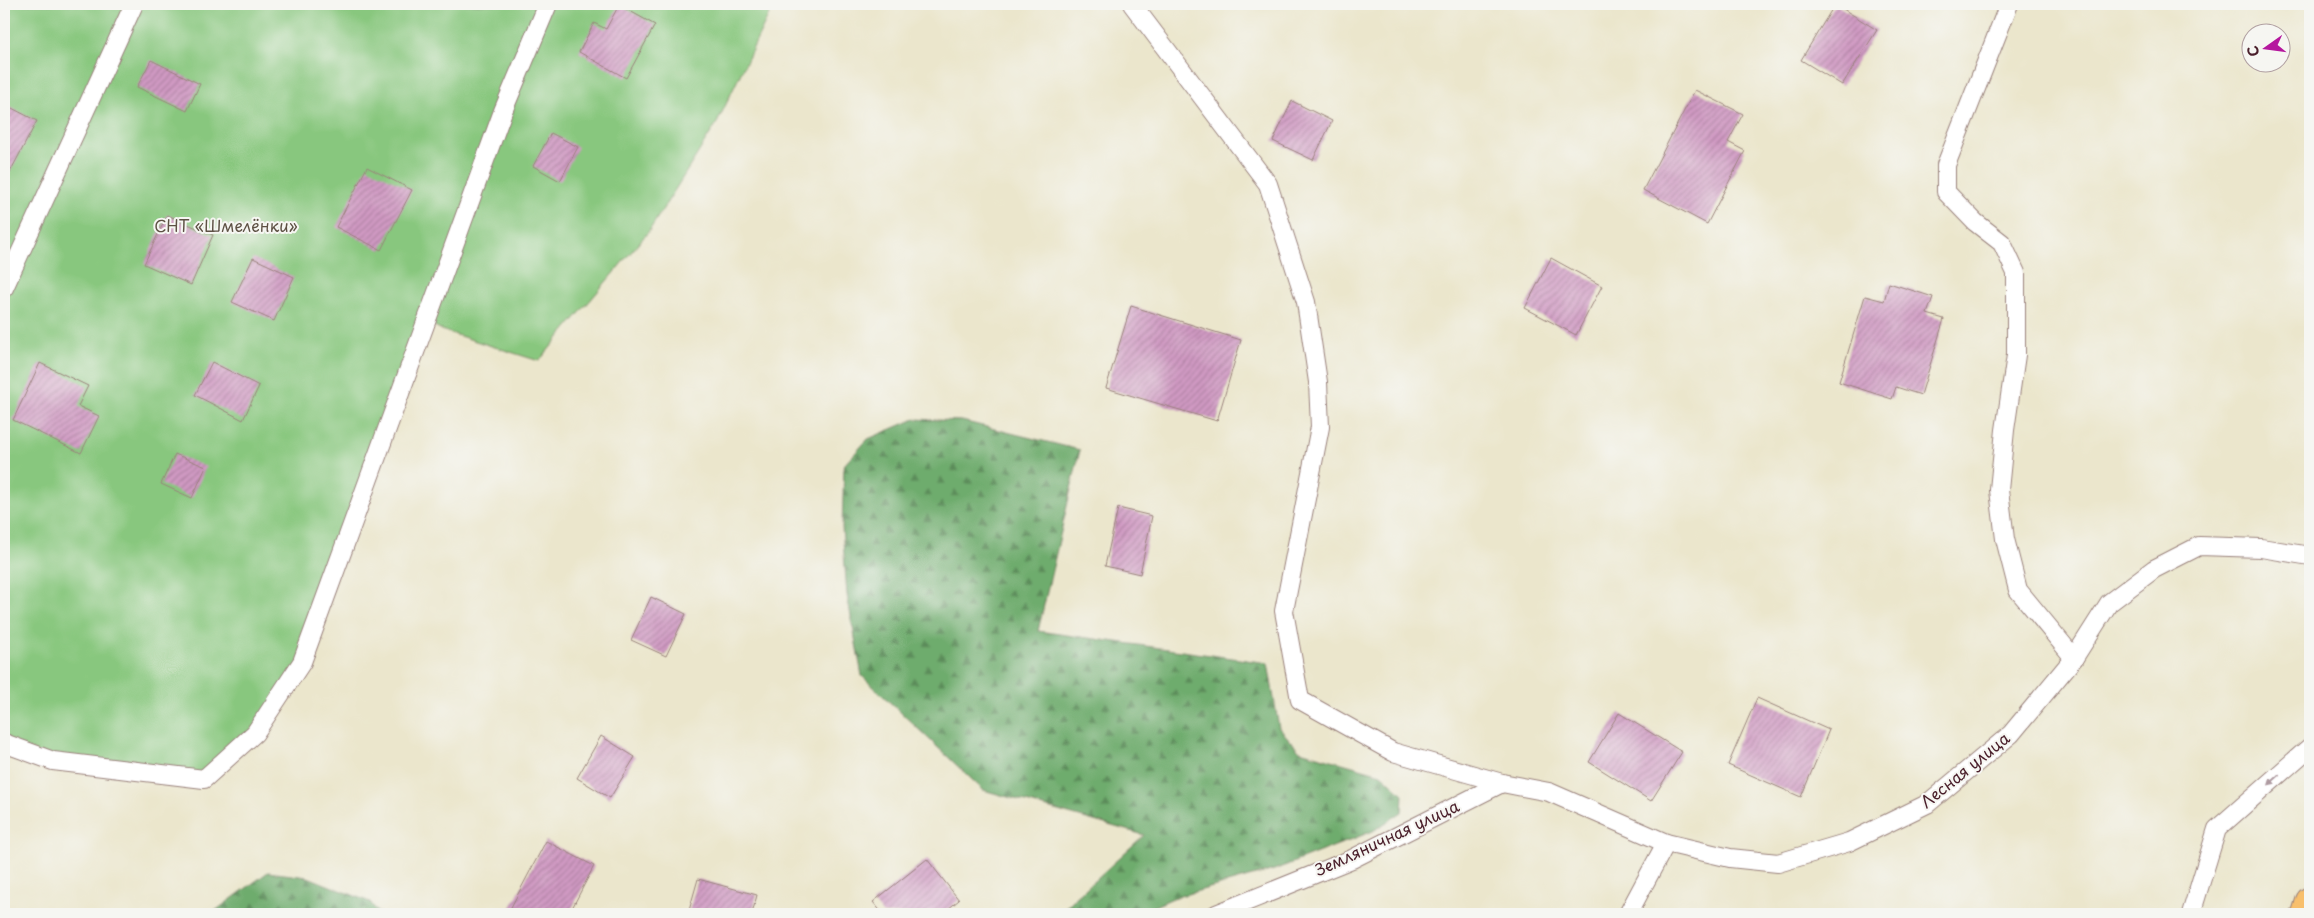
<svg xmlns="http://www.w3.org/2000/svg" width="2314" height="918" font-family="'Playpen Sans',sans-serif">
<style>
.green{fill:#88c77e;stroke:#697354}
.forest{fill:url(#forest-firs);stroke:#5c664c}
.building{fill:url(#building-hatch)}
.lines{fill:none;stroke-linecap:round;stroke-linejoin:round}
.lane-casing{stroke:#9a827c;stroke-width:20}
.primary-casing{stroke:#9a827c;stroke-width:30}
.lane{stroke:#fff;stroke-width:18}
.primary{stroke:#f8bf6c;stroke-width:28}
.oneway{fill:#ae9aa0}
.labels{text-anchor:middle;stroke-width:4;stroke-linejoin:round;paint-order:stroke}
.park-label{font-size:16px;fill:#5d5144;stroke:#f6f6f2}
.street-label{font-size:16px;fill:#4a1f2b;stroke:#f6f6f2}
</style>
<defs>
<pattern id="forest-firs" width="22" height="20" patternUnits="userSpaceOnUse" patternTransform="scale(1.25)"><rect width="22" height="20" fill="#6eac6d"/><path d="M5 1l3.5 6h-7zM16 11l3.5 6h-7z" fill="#5c8b5a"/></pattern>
<pattern id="building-hatch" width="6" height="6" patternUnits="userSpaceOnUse" patternTransform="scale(1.25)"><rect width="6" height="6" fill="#d09ac3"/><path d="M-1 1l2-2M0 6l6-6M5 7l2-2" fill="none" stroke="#ab7d9f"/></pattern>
</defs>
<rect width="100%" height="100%" fill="#f6f6f2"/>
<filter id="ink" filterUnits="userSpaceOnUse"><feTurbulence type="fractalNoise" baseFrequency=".02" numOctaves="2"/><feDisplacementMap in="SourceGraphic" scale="10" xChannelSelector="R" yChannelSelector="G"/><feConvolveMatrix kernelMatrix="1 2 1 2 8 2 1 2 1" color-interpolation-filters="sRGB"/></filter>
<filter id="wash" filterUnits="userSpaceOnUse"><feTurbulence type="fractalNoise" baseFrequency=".0096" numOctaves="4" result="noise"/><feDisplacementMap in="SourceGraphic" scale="20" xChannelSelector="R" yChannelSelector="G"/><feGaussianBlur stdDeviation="1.12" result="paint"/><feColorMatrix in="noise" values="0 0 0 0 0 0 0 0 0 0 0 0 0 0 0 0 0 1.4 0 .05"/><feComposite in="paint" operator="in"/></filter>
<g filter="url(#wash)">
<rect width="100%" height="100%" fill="#ebe6cc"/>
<path class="green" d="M4 4H774L717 123 649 231 539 361 444 331 427 322 302 662 255 733 204 779 53 761 4 743Z"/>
<g class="forest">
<path d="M915 419 962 421 1080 450 1038 631 1268 663 1279 728 1300 751 1381 774 1403 794 1402 812 1373 831 1274 870 1173 898 1137 914H1058L1144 835 983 790 862 676 847 595 842 527 844 465 868 439Z"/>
<path d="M268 872 308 877 370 902 379 914H211Z"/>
</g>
<g id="blocks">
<g class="building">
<path d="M1835 4 1877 30 1842 85 1801 60Z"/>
<path d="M619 5 655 25 626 78 579 52 594 23 606 29Z"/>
<path d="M151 60 200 84 187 111 137 87Z"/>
<path d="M1695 90 1743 114 1728 142 1745 151 1707 224 1643 190Z"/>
<path d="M1292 101 1332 121 1313 160 1273 141Z"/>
<path d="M4 104 37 121 9 174 4 171Z"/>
<path d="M551 133 578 147 560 181 533 166Z"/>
<path d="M367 167 412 190 381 250 336 227Z"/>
<path d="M167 215 213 235 191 285 144 264Z"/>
<path d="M253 258 294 277 274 321 232 302Z"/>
<path d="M1551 258 1602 286 1576 335 1525 308Z"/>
<path d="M1889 283 1933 297 1927 314 1944 319 1921 395 1896 387 1892 399 1839 382 1865 296 1884 301Z"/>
<path d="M1131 306 1241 340 1217 421 1106 388Z"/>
<path d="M212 362 259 386 243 420 195 395Z"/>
<path d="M40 363 88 386 78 406 99 416 81 453 13 420Z"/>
<path d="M175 454 206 467 192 498 161 484Z"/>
<path d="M1118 508 1152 516 1140 574 1105 566Z"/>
<path d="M651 597 686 614 666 656 631 640Z"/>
<path d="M1757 698 1829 730 1801 797 1728 765Z"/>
<path d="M1619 713 1682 752 1651 801 1589 762Z"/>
<path d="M601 736 635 757 610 798 577 778Z"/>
<path d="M546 841 594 866 569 914H515L509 911Z"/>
<path d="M927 859 959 900 942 914H883L873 902Z"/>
<path d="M698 879 757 895 752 914H688Z"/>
</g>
</g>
</g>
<g filter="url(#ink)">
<use href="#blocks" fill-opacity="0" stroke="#9a827c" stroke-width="1"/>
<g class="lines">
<defs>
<g id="lane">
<path d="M1132 4 1268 184 1306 302 1318 382 1320 427 1284 611 1300 700 1393 752 1502 783 1549 792 1666 843 1730 858 1778 863 1849 842 1927 804 2011 734 2074 658 2109 603 2154 569 2199 546 2261 548 2310 556"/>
<path d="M2009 4 1946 165V192L1975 222 2002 243 2016 273V355L2005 430 1999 490 2005 539 2018 590 2074 658"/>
<path d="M4 288 134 4"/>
<path d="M4 743 53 761 204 779 255 733 302 662 503 111 548 4"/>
<path d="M1216 914 1352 859 1502 783"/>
<path d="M1628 914 1666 843"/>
<path d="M2191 914 2217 829 2310 747"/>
</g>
<path id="primary" d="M2306 914 2310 901"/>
</defs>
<use href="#lane" class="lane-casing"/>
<use href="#primary" class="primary-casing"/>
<use href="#lane" class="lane"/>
<use href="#primary" class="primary"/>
</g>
<defs><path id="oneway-solid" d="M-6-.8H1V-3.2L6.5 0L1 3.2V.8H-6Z" transform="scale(1.25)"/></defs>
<use class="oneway" href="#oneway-solid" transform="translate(2274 780) rotate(138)"/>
</g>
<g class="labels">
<g class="park-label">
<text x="226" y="232">СНТ «Шмелёнки»</text>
</g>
<g class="street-label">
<text transform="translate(1965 770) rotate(-39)" y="6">Лесная улица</text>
<text transform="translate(1387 838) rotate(-25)" y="6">Земляничная улица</text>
</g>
</g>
<rect width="2314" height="918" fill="none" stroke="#f6f6f2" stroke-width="20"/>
<g transform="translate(2266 48) rotate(256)"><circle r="24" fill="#f6f6f2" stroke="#b1a0a2"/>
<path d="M0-4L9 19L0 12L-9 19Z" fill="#b5179e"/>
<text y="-8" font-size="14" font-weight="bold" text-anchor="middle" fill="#4a1f2b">С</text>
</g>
</svg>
